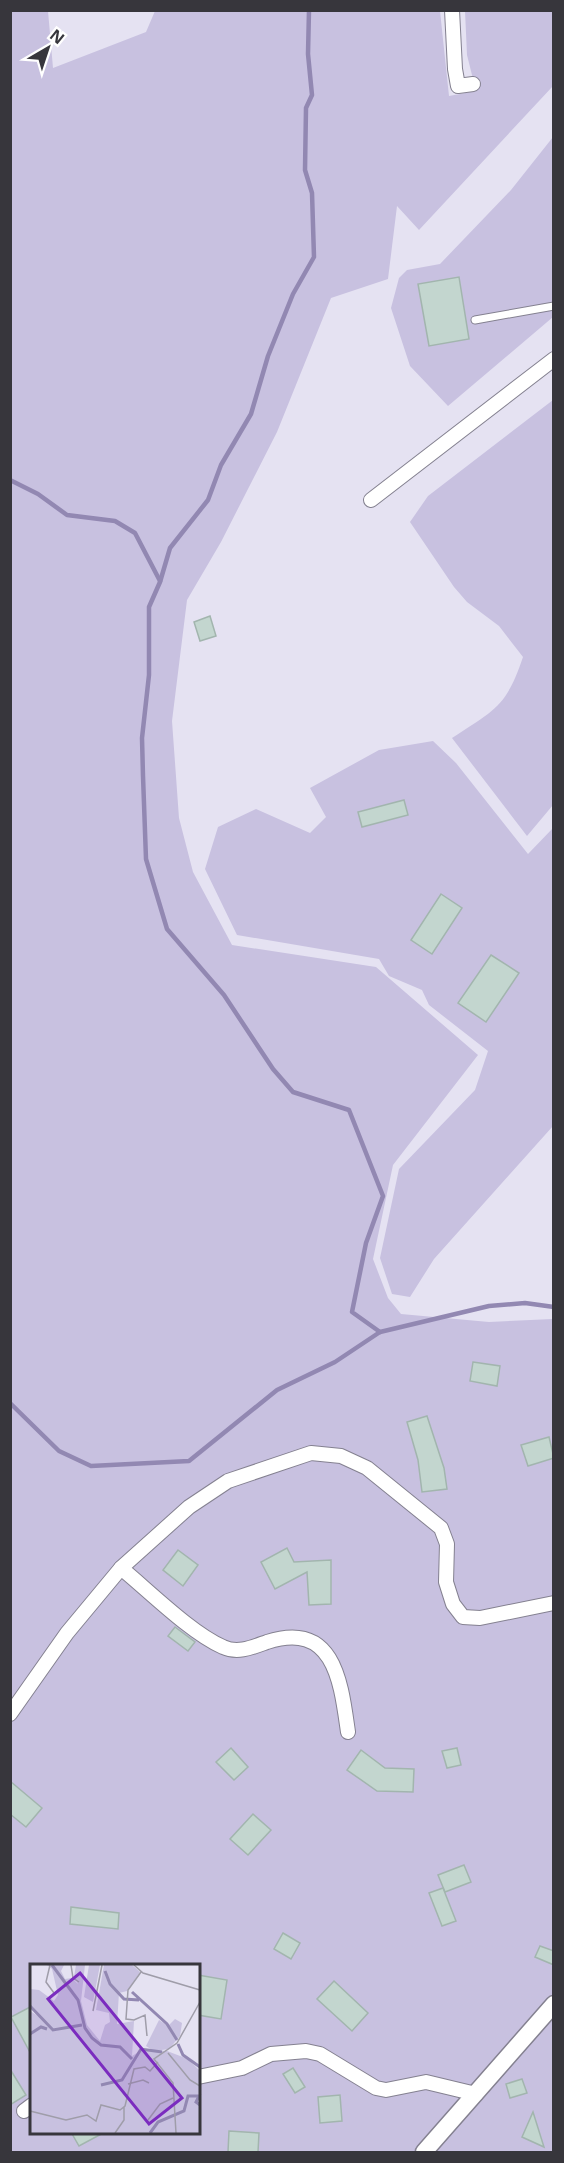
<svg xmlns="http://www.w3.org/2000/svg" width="564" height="2163" font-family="'Open Sans',sans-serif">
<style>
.green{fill:#c8c1e0;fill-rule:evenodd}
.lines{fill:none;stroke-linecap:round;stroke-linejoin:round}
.stream{stroke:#9288b2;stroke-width:4.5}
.building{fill:#c3d6cf;stroke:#a2b5ae;stroke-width:1.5}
.service-casing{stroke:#848190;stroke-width:9}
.minor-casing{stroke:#848190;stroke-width:16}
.tertiary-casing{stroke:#848190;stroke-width:19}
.service{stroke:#fff;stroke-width:7}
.minor{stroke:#fff;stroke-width:14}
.tertiary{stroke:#fff;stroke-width:16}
.inset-river{fill:none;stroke:#9288b2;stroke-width:3}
.inset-road{fill:none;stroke:#9f9da9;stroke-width:1.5}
.view{fill:#7b2cbf;fill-opacity:0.15;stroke:#7b2cbf;stroke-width:3}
.inset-edge{fill:none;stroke:#37363c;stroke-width:3}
</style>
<rect width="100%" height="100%" fill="#e5e2f2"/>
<g class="green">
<path d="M11 11H48L53 68 146 32 155 11H440L449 96 476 91 467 55 465 11H553V86L419 230 397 206 388 279 331 298 277 432 221 542 187 600 172 721 179 818 193 872 232 945 376 967 478 1055 393 1165 373 1259 388 1298 401 1314 489 1322 553 1319V2152H11ZM32 1965H198V2132H32Z"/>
<path d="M553 137V317L448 406 410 366 391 308 399 278 407 270 440 264 511 190Z"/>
<path d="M553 400V805L527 836 452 738C494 710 506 708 523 657L499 626 467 602 454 587 410 522 428 496Z"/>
<path d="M433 741 456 763 528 854 553 828V1126L434 1259 410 1297 392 1294 380 1258 399 1169 475 1090 488 1051 429 1005 422 990 389 976 379 959 237 935 205 869 218 827 256 809 310 833 326 817 310 788 379 750Z"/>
</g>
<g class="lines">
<g class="stream">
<path d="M309 10 308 54 312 95 306 108 305 170 312 193 314 257 293 294 268 356 251 414 221 465 208 500 170 548 160 582 149 607V675L142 738 143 776 146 859 167 929 224 995 273 1069 293 1092 349 1110 383 1196 366 1243 352 1312 380 1332"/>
<path d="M10 480 38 494 67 515 115 521 135 533 160 581"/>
<path d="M10 1403 59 1451 91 1466 189 1461 277 1390 335 1362 380 1332 489 1306 525 1303 554 1307"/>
</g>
</g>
<g class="building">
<path d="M459 277 469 339 429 346 418 284Z"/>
<path d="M210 616 216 636 200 641 194 622Z"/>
<path d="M404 800 408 815 362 827 358 812Z"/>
<path d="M441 894 462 908 432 954 411 940Z"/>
<path d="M491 955 519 973 486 1022 458 1003Z"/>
<path d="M473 1362 500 1366 497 1386 470 1381Z"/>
<path d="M427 1416 444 1468 447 1489 422 1492 418 1460 407 1422Z"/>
<path d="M549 1437 554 1458 528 1466 521 1445Z"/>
<path d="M287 1548 294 1562 331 1560V1604L309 1605 307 1572 275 1589 261 1562Z"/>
<path d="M178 1550 198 1565 183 1586 163 1570Z"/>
<path d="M175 1627 195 1642 188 1651 168 1636Z"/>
<path d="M231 1748 248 1767 234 1780 216 1762Z"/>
<path d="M457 1748 461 1765 447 1768 442 1751Z"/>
<path d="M361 1750 385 1768 414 1769 413 1792 377 1791 347 1770Z"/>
<path d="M10 1781 42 1808 26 1827 10 1814Z"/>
<path d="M253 1814 271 1830 248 1855 230 1839Z"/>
<path d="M464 1865 471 1882 445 1892 438 1875Z"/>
<path d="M443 1888 456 1921 442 1926 429 1893Z"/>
<path d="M71 1907 119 1913 118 1929 70 1924Z"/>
<path d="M283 1933 300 1943 291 1959 274 1949Z"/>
<path d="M540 1946 554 1951V1965L535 1957Z"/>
<path d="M198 1975 227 1980 221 2019 198 2015Z"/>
<path d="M334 1981 368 2013 352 2031 317 1999Z"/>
<path d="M32 2006V2056L11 2017Z"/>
<path d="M293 2068 305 2087 295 2093 283 2074Z"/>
<path d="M10 2069 26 2095 10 2105Z"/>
<path d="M522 2079 527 2093 510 2098 506 2084Z"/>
<path d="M340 2095 342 2121 320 2123 318 2097Z"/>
<path d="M533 2112 544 2147 522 2137Z"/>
<path d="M229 2131 259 2133 258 2152H228Z"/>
<path d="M71 2132H105L79 2146Z"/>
</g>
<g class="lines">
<defs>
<path id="service" d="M475 320 554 306"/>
<g id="minor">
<path d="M452 10 455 69 458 86 473 84"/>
<path d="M371 500 554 359"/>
<path d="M121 1568C149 1591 191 1633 223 1647 238 1654 253 1647 267 1642 335 1620 341 1683 348 1732"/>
<path d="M10 1714 67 1633 121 1568 189 1507 228 1481 311 1453 341 1456 367 1468 441 1528 447 1544 446 1582 453 1604 463 1617 480 1618 554 1603"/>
<path d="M198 2077 242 2068 271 2054 306 2051 320 2054 376 2088 386 2090 426 2082 476 2094"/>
<path d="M24 2111 32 2105"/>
</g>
<path id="tertiary" d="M424 2152 554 2004"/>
</defs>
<use href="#service" class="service-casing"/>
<use href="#minor" class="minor-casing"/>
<use href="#tertiary" class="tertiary-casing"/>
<use href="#service" class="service"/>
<use href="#minor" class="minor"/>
<use href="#tertiary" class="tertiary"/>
</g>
<g transform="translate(30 1964)">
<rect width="170" height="170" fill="#e5e2f2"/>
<path d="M17 1H34L31 7 35 15 42 14 48 20 44 13 46 1H55L51 37 57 61 70 77 75 61 80 58 79 49 66 46 74 1H102L110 8 97 27 89 29 87 60 104 57 102 92 112 86 137 87 158 95 169 106V169H0V47L13 55 0 43V25L9 26 24 37 28 31 22 5ZM59 1H70L63 38 54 33ZM145 55 152 59 150 72 139 85 124 87 116 82 129 56 138 62Z" fill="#c8c1e0"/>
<path class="inset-river" d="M22 1 48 36 55 64 62 74 71 81 90 83 102 95M75 7 80 20 94 35 109 36M102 28 137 60 147 76M0 42 23 66 52 61M0 70 11 63 17 65M148 80 153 91 170 103M71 121 92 116 111 85 132 88M120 169 128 158 154 147 158 132H169L166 138 170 141"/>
<path class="inset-road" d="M20 1 16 18 24 29M41 1 43 14 49 18M104 1 113 9 170 26M111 8 98 26 96 55 104 56 115 51 117 72M63 47 72 1M138 89 160 116 170 122M98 120 113 116 119 119M0 147 36 156 57 151 66 157 71 141 90 146 95 142 104 105 115 103 120 107 128 98M118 156 130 140 143 134M85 169 94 156V143M146 169 143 119 124 95 147 79 170 38"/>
<path class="view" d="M50 9 152 134 119 160 18 35Z"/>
<rect width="170" height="170" class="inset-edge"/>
</g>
<rect width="564" height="2163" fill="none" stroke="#37363c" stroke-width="24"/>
<g transform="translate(48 48) rotate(39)" stroke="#ffffff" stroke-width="4.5" paint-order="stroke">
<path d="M0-4.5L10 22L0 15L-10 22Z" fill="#37363c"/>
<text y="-9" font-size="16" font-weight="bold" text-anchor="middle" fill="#37363c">N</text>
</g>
</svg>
